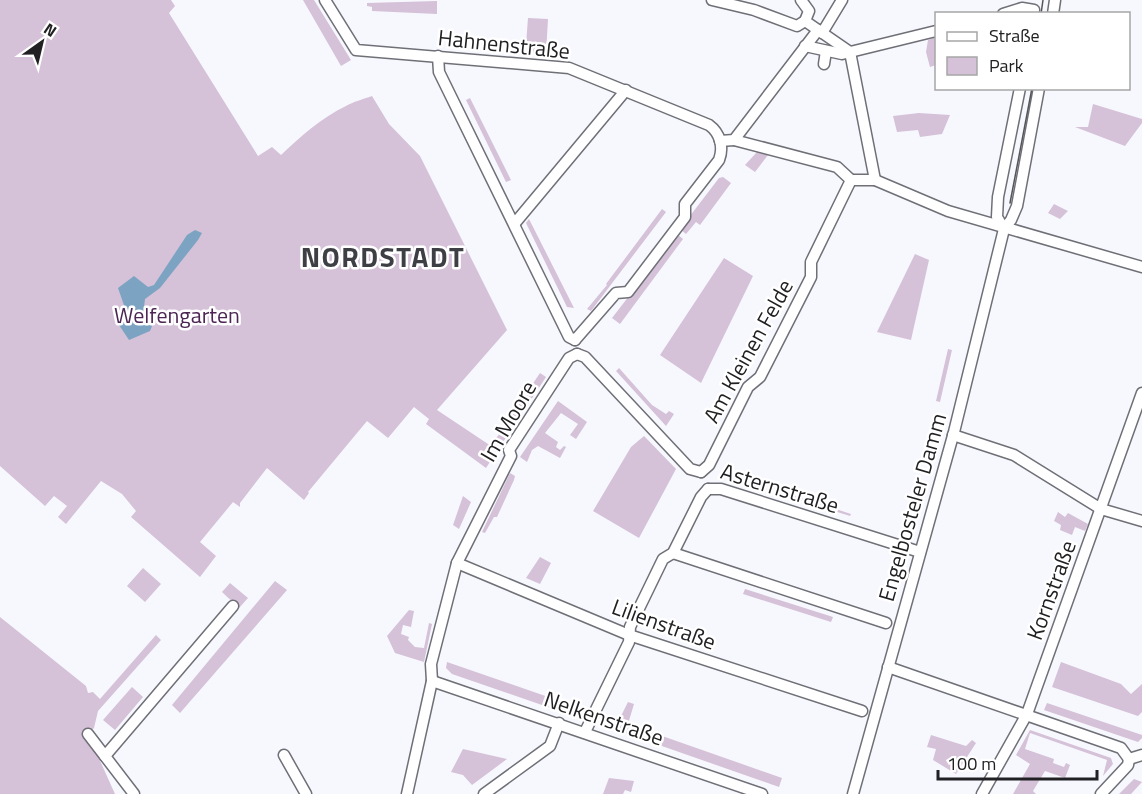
<svg xmlns="http://www.w3.org/2000/svg" width="1142" height="794" font-family="'Titillium Web',sans-serif">
<style>
.green{fill:#d5c1d8}
.water{fill:#7ca4c2}
.lines{fill:none;stroke-linecap:round;stroke-linejoin:round}
.street-casing{stroke:#6f7077;stroke-width:13}
.street{stroke:#fff;stroke-width:10}
.tram{stroke:#56565a;stroke-width:1.5}
.labels{text-anchor:middle;stroke-width:5;stroke-linejoin:round;paint-order:stroke}
.street-label{font-size:22px;fill:#212124;stroke:#fff}
.park-label{font-size:22px;fill:#4d2554;stroke:#fff}
.district-label{font-size:28px;font-weight:bold;letter-spacing:1.5px;fill:#3e3f45;stroke:#fff}
</style>
<rect width="100%" height="100%" fill="#f7f8fe"/>
<g class="green">
<path d="M0 0H171L175 6 169 13 258 156 272 147 281 155C300 137 321 118 346 106 353 102 363 99 372 96L389 124 420 156 507 330 437 410 491 446 540 373 546 377 486 468 426 424 429 419 414 407 388 438 367 421 308 492 309 493 304 500 267 468 240 503V507L233 502 200 542 216 556 200 577 131 517 136 511 122 494 101 481 66 524 58 517 67 506 54 496 45 506 0 466Z"/>
<path d="M303 0H314L351 60 341 66Z"/>
<path d="M437 1V14L372 11V7L367 6V3Z"/>
<path d="M528 18 548 19 546 54 531 53V45H526Z"/>
<path d="M936 37V65L930 67 926 52 928 40Z"/>
<path d="M470 98 511 180 506 182 466 100Z"/>
<path d="M1093 104 1142 119V123L1125 146 1075 127H1088Z"/>
<path d="M919 113 950 115 942 134 920 137 918 130 897 132 893 116Z"/>
<path d="M757 152 768 155 755 172 745 165Z"/>
<path d="M723 177 731 183 700 225 696 222 686 234 680 229 719 178Z"/>
<path d="M1054 204 1068 211 1060 219 1048 213Z"/>
<path d="M662 209 666 212 591 311 587 309 607 285 606 284Z"/>
<path d="M529 219 574 308 567 307 526 223Z"/>
<path d="M677 234 683 239 620 324 612 318Z"/>
<path d="M915 254 929 260 911 340 877 332Z"/>
<path d="M724 258 753 276 701 383 660 355Z"/>
<path d="M948 349 952 350 940 402 936 401Z"/>
<path d="M619 368 652 405 666 414 669 411 674 414 666 426 616 371Z"/>
<path d="M558 401 587 422 576 439 570 435 578 424 561 413 545 433 558 442 556 447 560 450 564 446 566 447 560 458 538 446 532 450 527 462 520 457Z"/>
<path d="M644 436 676 469 639 538 593 511 631 447Z"/>
<path d="M510 473 515 476 514 480 497 517H494L485 533 482 532Z"/>
<path d="M784 492 851 514 850 516 783 495Z"/>
<path d="M463 496 471 502 459 529 453 525Z"/>
<path d="M1058 512 1065 517 1068 513 1088 524 1085 531 1075 527 1072 535 1060 530 1061 525 1054 521Z"/>
<path d="M540 557 551 563 540 584 526 578Z"/>
<path d="M143 568 161 584 145 602 127 586Z"/>
<path d="M275 581 287 590 180 713 172 705Z"/>
<path d="M230 583 248 598 239 608 222 592Z"/>
<path d="M745 589 833 617 831 622 743 594Z"/>
<path d="M409 610 414 611 411 627 403 625 401 634 409 637 408 640 415 647 424 648 429 623 432 624 424 662 395 653 387 636Z"/>
<path d="M0 617 86 686 88 693 93 692 100 699 156 635 161 640 98 711 94 728 88 734 115 794H0Z"/>
<path d="M447 662 577 707 568 714 452 674 446 668Z"/>
<path d="M1061 662 1121 684 1131 694 1142 684V712L1138 716 1052 687Z"/>
<path d="M132 687 143 697 115 730 103 720Z"/>
<path d="M628 702 634 704 628 724 782 778 779 787 599 724 602 715 618 722Z"/>
<path d="M1047 703 1142 735V738L1138 742 1044 710Z"/>
<path d="M1030 730 1111 758 1113 764 1103 776 1107 760 1030 733 1025 749 1054 759 1053 763 1064 767 1066 763 1070 765 1065 778 1045 771 1033 791 1036 794H1013L1030 764 1016 755Z"/>
<path d="M931 735 966 746 972 740 976 743 956 774 933 760 936 749 927 747Z"/>
<path d="M463 749 507 759 472 785 463 775 451 772Z"/>
<path d="M609 778 634 781 631 792 625 790 623 794H603Z"/>
<path d="M1134 779 1142 782 1131 794H1119Z"/>
</g>
<path class="water" d="M195 230 202 233 198 240 160 288 145 299 144 307 152 326 150 331 129 340 119 325 126 311 118 288 134 276 148 287 154 285 187 235Z"/>
<g class="lines">
<defs>
<g id="street">
<path d="M325 0 356 50 569 68 709 125C720 133 724 147 719 160L685 204V217L628 292 616 293 575 340"/>
<path d="M712 0 754 10 797 26 805 21"/>
<path d="M801 0 809 11 805 21"/>
<path d="M1003 14 1022 8 1034 10"/>
<path d="M1053 14 1055 0"/>
<path d="M805 21 850 52 875 180"/>
<path d="M822 33 842 0"/>
<path d="M805 46 842 54 936 31"/>
<path d="M438 56 439 72 569 337 575 340"/>
<path d="M824 64 826 51"/>
<path d="M734 140 837 167 851 180"/>
<path d="M720 141 734 140 818 30"/>
<path d="M851 180H875L948 211 1142 267"/>
<path d="M515 223 626 90"/>
<path d="M1004 229 997 217 998 197 1020 88"/>
<path d="M577 354 585 357 690 469 701 472"/>
<path d="M953 435 1014 455 1101 509 1142 521"/>
<path d="M701 472 709 465 748 387 760 377 811 277V262L851 180"/>
<path d="M708 489H721L920 552"/>
<path d="M673 553 886 623"/>
<path d="M457 563 629 635 862 711"/>
<path d="M888 667 1121 748 1129 759"/>
<path d="M432 681 762 794"/>
<path d="M585 732 629 642 630 627 663 559 673 553 701 497 708 489"/>
<path d="M88 734 134 794"/>
<path d="M284 755 306 794"/>
<path d="M105 756 233 606"/>
<path d="M1129 759 1142 755"/>
<path d="M407 794 432 681 431 664 457 563 511 456 509 450 569 358 577 354"/>
<path d="M484 794 550 746 559 723"/>
<path d="M853 794 954 432 1004 229 1011 220 1017 206 1039 88"/>
<path d="M982 794 1027 714 1142 393"/>
<path d="M1101 794 1128 765 1129 759"/>
</g>
</defs>
<use href="#street" class="street-casing"/>
<use href="#street" class="street"/>
<g class="tram">
<path d="M1041 14 1043 0"/>
<path d="M1010 203 1032 88"/>
</g>
</g>
<g class="labels">
<g class="street-label">
<text transform="translate(504 44) rotate(6)" y="8">Hahnenstraße</text>
<text transform="translate(748 351) rotate(-61)" y="8">Am Kleinen Felde</text>
<text transform="translate(508 421) rotate(-60)" y="8">Im Moore</text>
<text transform="translate(780 488) rotate(17)" y="8">Asternstraße</text>
<text transform="translate(912 507) rotate(-74)" y="8">Engelbosteler Damm</text>
<text transform="translate(1051 590) rotate(-70)" y="8">Kornstraße</text>
<text transform="translate(664 624) rotate(20)" y="8">Lilienstraße</text>
<text transform="translate(604 718) rotate(19)" y="8">Nelkenstraße</text>
</g>
<g class="park-label">
<text x="177" y="323">Welfengarten</text>
</g>
<g class="district-label">
<text x="383" y="267">NORDSTADT</text>
</g>
</g>
<rect x="935" y="12" width="195" height="78" fill="#ffffff" stroke="#a6a6a7" stroke-width="1.5"/>
<rect x="947" y="32" width="30" height="9" fill="#ffffff" stroke="#a6a6a7" stroke-width="1.5"/>
<text x="989" y="42" font-size="18" fill="#212124">Straße</text>
<rect x="947" y="57" width="30" height="18" fill="#d5c1d8" stroke="#a6a6a7" stroke-width="1.5"/>
<text x="989" y="72" font-size="18" fill="#212124">Park</text>
<g transform="translate(42 42) rotate(34)" stroke="#ffffff" stroke-width="4.5" paint-order="stroke">
<path d="M0-4.5L10 22L0 15L-10 22Z" fill="#212124"/>
<text y="-9" font-size="16" font-weight="bold" text-anchor="middle" fill="#212124">N</text>
</g>
<path d="M938 770v9h159v-9" fill="none" stroke="#212124" stroke-width="3"/>
<text x="947" y="770" font-size="18" fill="#212124" stroke="#ffffff" stroke-width="4.5" paint-order="stroke">100 m</text>
</svg>
